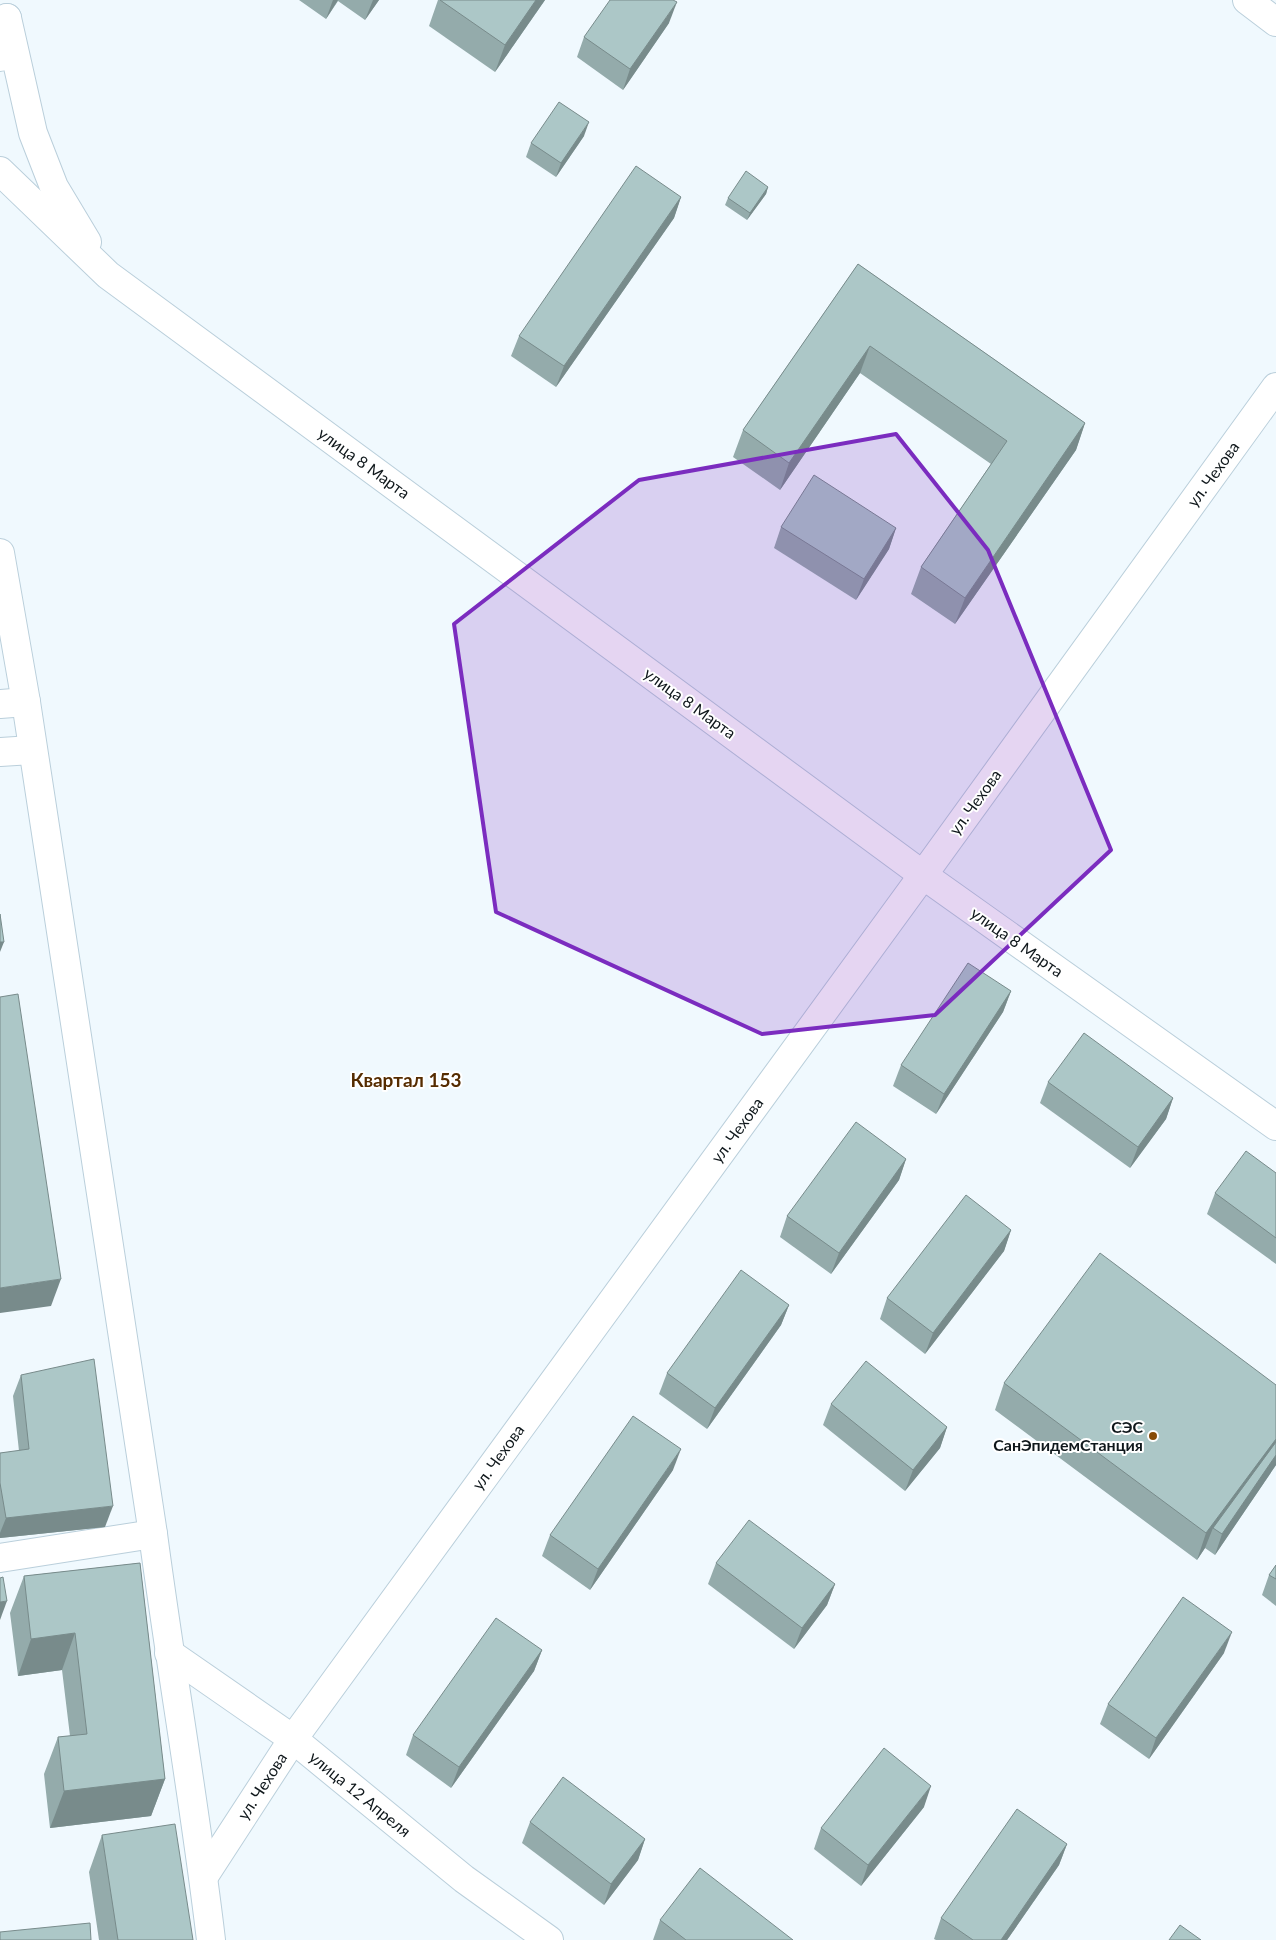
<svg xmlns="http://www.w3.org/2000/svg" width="1276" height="1940" font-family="Lato,sans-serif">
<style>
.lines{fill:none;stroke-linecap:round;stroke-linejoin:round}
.minor-casing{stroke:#bacfdb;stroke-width:30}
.tertiary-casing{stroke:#bacfdb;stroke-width:30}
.secondary-casing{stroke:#bacfdb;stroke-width:30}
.minor{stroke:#fff;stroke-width:28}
.tertiary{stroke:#fff;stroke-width:28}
.secondary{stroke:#fff;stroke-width:28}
.wall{fill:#94abab}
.shaded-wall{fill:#788b8b}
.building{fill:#acc7c7;stroke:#788b8b}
.marked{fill:#7b2cbf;fill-opacity:0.2;stroke:#7b2cbf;stroke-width:4;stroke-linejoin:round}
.poi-dot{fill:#874b07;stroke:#fff;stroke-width:2}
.labels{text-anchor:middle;stroke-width:4;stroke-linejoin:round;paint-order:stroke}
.street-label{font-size:16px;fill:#0f171b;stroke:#fff}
.poi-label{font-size:16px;font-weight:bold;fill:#0f171b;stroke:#fff;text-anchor:end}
.quarter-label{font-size:19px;font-weight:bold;fill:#562c00;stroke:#fff}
</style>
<rect width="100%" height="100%" fill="#f0f9fe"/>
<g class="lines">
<defs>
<g id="minor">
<path d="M1247 0 1276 22"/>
<path d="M7 18 33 133 54 187 87 242"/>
<path d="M0 171 108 275 923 875 1276 1126"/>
<path d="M0 1558 153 1534"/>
<path d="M169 1653 293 1739 464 1879 549 1940"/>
<path d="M204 1876 293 1739 923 875 1276 387"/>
</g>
<g id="tertiary">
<path d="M0 704 26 702"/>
<path d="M0 752 32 750"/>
</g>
<g id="secondary">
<path d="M0 57 7 18"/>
<path d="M0 553 26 702 153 1534C171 1670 195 1804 211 1940"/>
</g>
</defs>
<use href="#minor" class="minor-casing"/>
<use href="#tertiary" class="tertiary-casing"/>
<use href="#secondary" class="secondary-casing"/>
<use href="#minor" class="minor"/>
<use href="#tertiary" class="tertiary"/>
<use href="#secondary" class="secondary"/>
</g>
<g class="wall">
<path d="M299 0H379L365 20 338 1 326 19Z"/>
<path d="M438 0H545L495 72 429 26Z"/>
<path d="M669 23 623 90 577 57 584 37Z"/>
<path d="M584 136 556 177 526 157 531 143Z"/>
<path d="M768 187 766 194 747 220 725 205 728 198Z"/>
<path d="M681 197 674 218 556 387 511 356 519 336Z"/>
<path d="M858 264 1085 423 1076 450 955 624 911 594 921 567 991 464 860 373 780 490 733 457 743 430Z"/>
<path d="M781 527 896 528 889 549 856 600 774 548Z"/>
<path d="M1011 991 1003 1012 936 1114 893 1086 901 1065Z"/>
<path d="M1048 1082 1173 1098 1166 1119 1130 1168 1040 1103Z"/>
<path d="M906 1159 899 1180 831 1274 780 1237 787 1216Z"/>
<path d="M1276 1173V1264L1207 1214 1215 1193Z"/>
<path d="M1011 1230 1004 1251 925 1354 880 1319 887 1298Z"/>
<path d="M789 1305 781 1325 707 1429 659 1394 667 1373Z"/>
<path d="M21 1375 105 1527 0 1538V1453L19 1451 13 1396Z"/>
<path d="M1004 1383 1276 1385V1465L1215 1555 1205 1548 1197 1560 995 1410Z"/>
<path d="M831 1404 947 1427 940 1448 905 1491 823 1425Z"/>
<path d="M673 1470 590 1590 542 1556 550 1535Z"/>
<path d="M140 1563 165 1779 151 1816 50 1828 44 1774 58 1737 70 1736 62 1670 18 1676 10 1613 24 1576Z"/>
<path d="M716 1563 835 1584 827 1605 794 1649 708 1584Z"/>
<path d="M1276 1565V1606L1262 1595 1269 1575Z"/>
<path d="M542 1650 534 1671 451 1788 406 1755 413 1735Z"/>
<path d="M1224 1653 1149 1759 1100 1724 1108 1704Z"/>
<path d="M924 1807 861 1886 814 1849 821 1828Z"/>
<path d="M530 1822 645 1839 638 1860 604 1905 522 1843Z"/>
<path d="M102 1835 193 1940H99L89 1872Z"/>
<path d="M1067 1844 1059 1865 1007 1940H936L934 1939 941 1918Z"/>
<path d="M660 1920 793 1940H653Z"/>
</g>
<g class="shaded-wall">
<path d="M333 0H338L326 19Z"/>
<path d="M373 0H379L365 20Z"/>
<path d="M536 0H545L495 72 505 45Z"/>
<path d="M677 2 669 23 623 90 630 69Z"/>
<path d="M589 122 584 136 556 177 561 163Z"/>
<path d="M768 187 766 194 747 220 750 213Z"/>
<path d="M681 197 674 218 556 387 564 366Z"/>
<path d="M870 346 860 373 780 490 789 463Z"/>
<path d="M1085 423 1076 450 955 624 965 598Z"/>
<path d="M896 528 889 549 856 600 864 579Z"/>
<path d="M0 942H4L0 952Z"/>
<path d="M1011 991 1003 1012 936 1114 944 1094Z"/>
<path d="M1173 1098 1166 1119 1130 1168 1138 1147Z"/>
<path d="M906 1159 899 1180 831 1274 839 1253Z"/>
<path d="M1011 1230 1004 1251 925 1354 933 1333Z"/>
<path d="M61 1279 51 1306 0 1313V1288Z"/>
<path d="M789 1305 781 1325 707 1429 715 1408Z"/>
<path d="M947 1427 940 1448 905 1491 913 1470Z"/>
<path d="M1276 1439V1452L1213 1528 1205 1548 1197 1560 1206 1533Z"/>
<path d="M681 1449 673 1470 590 1590 598 1569Z"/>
<path d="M1276 1455V1465L1215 1555 1222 1534Z"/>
<path d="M113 1506 105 1527 0 1538V1533L6 1518Z"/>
<path d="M835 1584 827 1605 794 1649 802 1628Z"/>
<path d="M7 1601 0 1620V1602Z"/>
<path d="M1232 1632 1224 1653 1149 1759 1156 1738Z"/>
<path d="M75 1633 62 1670 18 1676 31 1639Z"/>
<path d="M542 1650 534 1671 451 1788 459 1767Z"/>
<path d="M165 1779 151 1816 50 1828 64 1791Z"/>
<path d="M931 1786 924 1807 861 1886 868 1865Z"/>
<path d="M645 1839 638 1860 604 1905 611 1884Z"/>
<path d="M1067 1844 1059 1865 1007 1940H1001Z"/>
</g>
<g class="building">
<path d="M440 0H536L505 45Z"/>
<path d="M610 0H673L677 2 630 69 584 37Z"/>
<path d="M559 102 589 122 561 163 531 143Z"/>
<path d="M636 166 681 197 564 366 519 336Z"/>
<path d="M746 171 768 187 750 213 728 198Z"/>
<path d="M858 264 1085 423 965 598 921 567 1007 441 870 346 789 463 743 430Z"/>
<path d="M814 475 896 528 864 579 781 527Z"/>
<path d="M0 914 4 942H0Z"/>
<path d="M968 963 1011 991 944 1094 901 1065Z"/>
<path d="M18 994 61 1279 0 1288V997Z"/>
<path d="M1084 1033 1173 1098 1138 1147 1048 1082Z"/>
<path d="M856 1122 906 1159 839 1253 787 1216Z"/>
<path d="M1246 1151 1276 1173V1238L1215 1193Z"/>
<path d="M966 1195 1011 1230 933 1333 887 1298Z"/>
<path d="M1100 1253 1276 1385V1439L1206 1533 1004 1383Z"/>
<path d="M741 1270 789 1305 715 1408 667 1373Z"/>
<path d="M94 1359 113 1506 6 1518 0 1483V1453L29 1449 21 1375Z"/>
<path d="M866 1361 947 1427 913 1470 831 1404Z"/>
<path d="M633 1416 681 1449 598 1569 550 1535Z"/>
<path d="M1276 1442V1455L1222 1534 1213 1528Z"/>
<path d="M749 1520 835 1584 802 1628 716 1563Z"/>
<path d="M140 1563 165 1779 64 1791 58 1737 87 1734 75 1633 31 1639 24 1576Z"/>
<path d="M1276 1565V1579L1269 1575Z"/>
<path d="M3 1577 7 1601 0 1602V1578Z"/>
<path d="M1183 1597 1232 1632 1156 1738 1108 1704Z"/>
<path d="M496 1618 542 1650 459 1767 413 1735Z"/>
<path d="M884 1748 931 1786 868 1865 821 1828Z"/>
<path d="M563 1777 645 1839 611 1884 530 1822Z"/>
<path d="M1017 1809 1067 1844 1001 1940H973L941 1918Z"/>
<path d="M175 1824 193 1940H118L102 1835Z"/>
<path d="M700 1868 793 1940H686L660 1920Z"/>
<path d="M90 1923 91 1940H0V1932Z"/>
<path d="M1180 1925 1201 1940H1169Z"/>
</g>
<path class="marked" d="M896 434 988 550 1111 850 935 1015 762 1034 496 912 454 624 639 480Z"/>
<circle class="poi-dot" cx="1153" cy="1436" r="5"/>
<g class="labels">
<g class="street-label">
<text transform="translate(364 463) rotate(36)" y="6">улица 8 Марта</text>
<text transform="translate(1213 474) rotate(-54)" y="6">ул. Чехова</text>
<text transform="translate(690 703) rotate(36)" y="6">улица 8 Марта</text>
<text transform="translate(975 802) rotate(-54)" y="6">ул. Чехова</text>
<text transform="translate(1017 942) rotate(35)" y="6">улица 8 Марта</text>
<text transform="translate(737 1130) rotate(-54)" y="6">ул. Чехова</text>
<text transform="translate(498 1457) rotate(-54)" y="6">ул. Чехова</text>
<text transform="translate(262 1786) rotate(-57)" y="6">ул. Чехова</text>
<text transform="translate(360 1794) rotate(39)" y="6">улица 12 Апреля</text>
</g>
<g class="poi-label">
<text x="1143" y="1433">СЭС<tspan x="1143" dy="18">СанЭпидемСтанция</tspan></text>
</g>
<g class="quarter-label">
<text x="406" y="1087">Квартал 153</text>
</g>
</g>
</svg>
